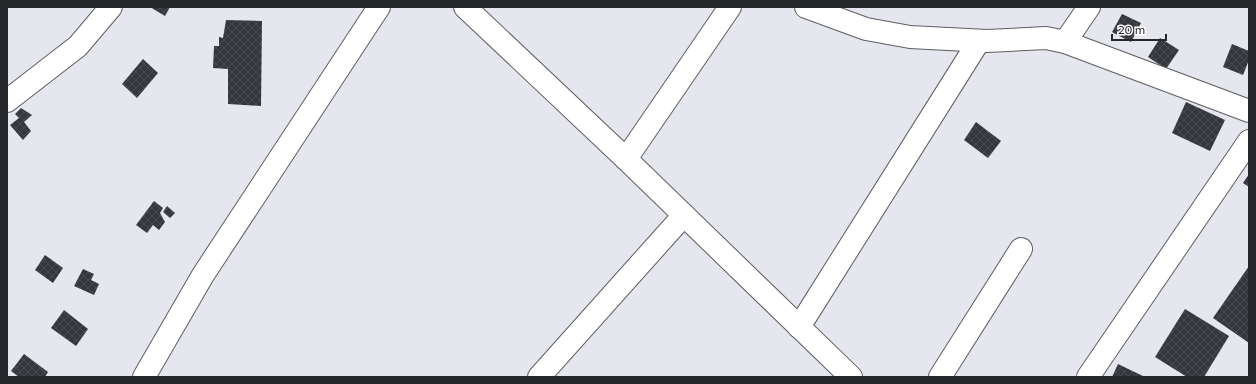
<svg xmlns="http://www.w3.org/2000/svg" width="1256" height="384" font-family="Commissioner,sans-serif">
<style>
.building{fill:url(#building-cross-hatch)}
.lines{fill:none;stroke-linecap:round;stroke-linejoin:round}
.minor-casing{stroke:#5c5e64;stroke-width:24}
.minor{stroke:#fff;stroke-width:22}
</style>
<defs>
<pattern id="building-cross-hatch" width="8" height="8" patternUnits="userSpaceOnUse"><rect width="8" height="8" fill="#36373d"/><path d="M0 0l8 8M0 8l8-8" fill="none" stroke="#4a4b50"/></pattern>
</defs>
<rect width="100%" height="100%" fill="#e5e6ee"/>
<g class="building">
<path d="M150 7H170L165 16Z"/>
<path d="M1122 14 1141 23 1131 42 1112 32Z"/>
<path d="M226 20 262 21 261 106 228 104V69L213 68 214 46H219V37L223 38Z"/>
<path d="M1160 38 1179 50 1166 69 1148 57Z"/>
<path d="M1232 44 1249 51V60L1243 75 1223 67Z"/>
<path d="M143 59 158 73 137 98 122 84Z"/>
<path d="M1186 102 1225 120 1210 151 1172 133Z"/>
<path d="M21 108 32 115 24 122 31 131 23 140 10 125 19 118 15 114Z"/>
<path d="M976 122 1001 141 988 158 964 140Z"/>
<path d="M1249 174V187L1243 183Z"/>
<path d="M154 201 163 208 160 213 165 222 159 230 153 225 147 233 136 225Z"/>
<path d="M167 206 175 213 170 218 163 212Z"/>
<path d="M45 255 63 268 53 283 35 270Z"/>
<path d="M1249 266V343L1213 318Z"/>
<path d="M83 269 94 274 91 280 99 284 94 295 74 286Z"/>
<path d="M1185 309 1229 336 1204 377H1187L1155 357Z"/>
<path d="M64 310 88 329 76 346 51 328Z"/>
<path d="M24 354 48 372 45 377H19L11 371Z"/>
<path d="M1118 364 1145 377H1112Z"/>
</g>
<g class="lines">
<defs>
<g id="minor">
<path d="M465 7 626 159 851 377"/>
<path d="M806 7 866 29 910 37 987 41 1046 38 1065 42 1249 111"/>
<path d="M1065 42 1089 7"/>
<path d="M7 101 78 46 111 7"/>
<path d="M626 159 730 7"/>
<path d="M799 327 979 41"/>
<path d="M144 377 203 275 379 7"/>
<path d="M539 377 684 215"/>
<path d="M940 377 1021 249"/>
<path d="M1088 377 1249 141"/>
</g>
</defs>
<use href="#minor" class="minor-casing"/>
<use href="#minor" class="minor"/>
</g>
<rect width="1256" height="384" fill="none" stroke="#26272a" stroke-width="16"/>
<path d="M1112 34v6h54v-6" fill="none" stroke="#26272a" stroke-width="2"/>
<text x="1118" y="34" font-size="12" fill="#26272a" stroke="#ffffff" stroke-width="3" paint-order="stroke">20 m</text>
</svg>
